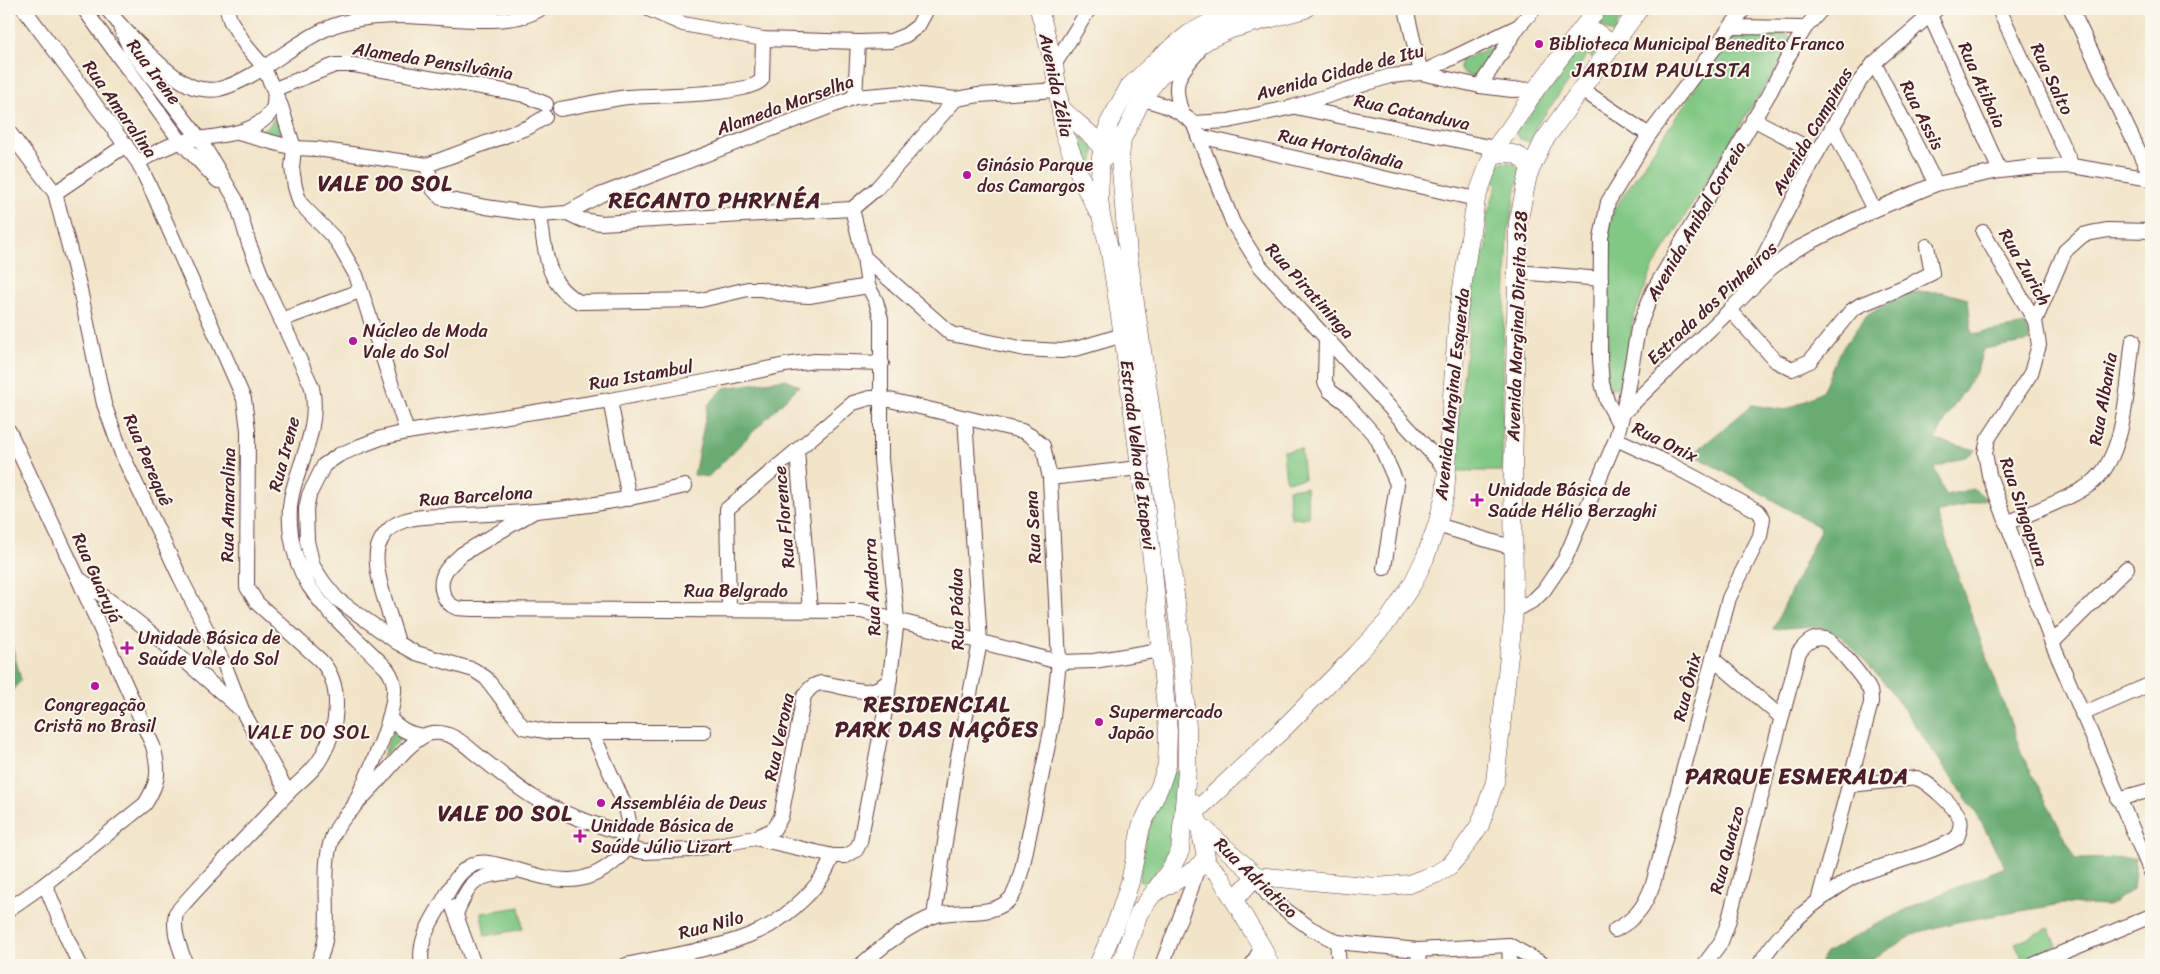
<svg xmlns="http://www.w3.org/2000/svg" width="2160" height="974" font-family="Sriracha,sans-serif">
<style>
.green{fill:#81c884;stroke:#667458}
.forest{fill:#68ac72;stroke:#59664e}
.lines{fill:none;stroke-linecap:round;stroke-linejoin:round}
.minor-casing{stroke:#633d43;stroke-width:16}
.major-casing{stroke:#633d43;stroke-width:19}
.minor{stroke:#fff;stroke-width:14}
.major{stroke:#fff;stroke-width:18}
.poi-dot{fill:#b5179e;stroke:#fbf7ec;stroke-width:2}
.labels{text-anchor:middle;stroke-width:4;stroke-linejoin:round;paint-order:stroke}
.poi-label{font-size:18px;fill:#4a1f2b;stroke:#fbf7ec;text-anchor:start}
.street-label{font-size:18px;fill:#4a1f2b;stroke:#fbf7ec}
.quarter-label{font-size:20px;letter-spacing:1px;fill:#4a1f2b;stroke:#fbf7ec}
.district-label{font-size:22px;font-weight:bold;letter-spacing:1px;fill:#4a1f2b;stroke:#fbf7ec}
</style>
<rect width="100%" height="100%" fill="#fbf7ec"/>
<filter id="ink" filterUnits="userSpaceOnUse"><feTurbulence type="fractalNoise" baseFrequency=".02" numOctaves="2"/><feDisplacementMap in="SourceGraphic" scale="10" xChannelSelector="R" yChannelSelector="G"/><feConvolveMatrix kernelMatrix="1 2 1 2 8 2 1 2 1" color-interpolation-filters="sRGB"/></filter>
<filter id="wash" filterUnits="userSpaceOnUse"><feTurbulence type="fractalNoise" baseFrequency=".0096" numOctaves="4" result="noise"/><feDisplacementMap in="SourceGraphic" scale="20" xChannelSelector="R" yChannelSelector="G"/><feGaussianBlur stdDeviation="1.12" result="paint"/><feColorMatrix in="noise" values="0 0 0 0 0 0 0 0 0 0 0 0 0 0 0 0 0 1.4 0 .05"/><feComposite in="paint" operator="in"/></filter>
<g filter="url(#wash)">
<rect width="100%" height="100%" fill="#f1e4c8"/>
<g class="green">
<path d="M1614 9H1628L1616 26 1617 30 1614 34 1599 25Z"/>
<path d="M1738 34 1787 35 1791 38 1792 43 1746 116 1652 270 1634 316 1622 384 1618 387 1611 388 1606 382 1608 244 1609 226 1615 208 1727 41Z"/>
<path d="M1589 37 1599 45 1592 59 1588 54 1535 128 1538 135 1530 142 1520 139 1516 133 1520 123 1526 121 1574 48Z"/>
<path d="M1498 44 1499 45C1493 57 1478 89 1460 70V61Z"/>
<path d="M276 116 283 137 259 131 269 126Z"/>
<path d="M1072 129 1095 148 1091 177H1087Z"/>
<path d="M1509 162 1518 167 1520 175 1517 185 1508 234 1503 345 1502 471H1452L1471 313 1475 252 1487 251 1486 218 1497 185 1492 178 1498 164Z"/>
<path d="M1301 449 1304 479 1286 481 1283 451Z"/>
<path d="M1306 487 1309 517 1291 519 1288 489Z"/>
<path d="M393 730 405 735 383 756Z"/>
<path d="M1170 769 1180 774 1176 846 1146 884 1139 880 1146 836Z"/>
<path d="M520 907 523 929 485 936 481 913Z"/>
<path d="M2049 928 2057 945 2023 960 2015 943Z"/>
</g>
<g class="forest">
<path d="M1916 292H1942L1968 299 1972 334 2026 325 2031 341 1983 349 1977 371 1948 415 1935 440 1976 450 1967 456 1935 468 1945 495 1974 489 1987 499 1937 513 1966 600 2023 757 2076 859 2136 858 2133 889 2108 906 2062 904 1956 922 1916 933 1862 965H1818L1826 953 1872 927 1917 904 2005 867 1975 811 1888 687 1840 635 1815 626 1773 629 1821 528 1693 454 1752 405 1786 410 1822 392 1839 353 1865 317 1892 300Z"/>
<path d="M786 379 799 386 708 477 694 475 708 405 724 388Z"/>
<path d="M9 633 21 680 9 695Z"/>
</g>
</g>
<g filter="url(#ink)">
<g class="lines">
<defs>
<g id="minor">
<path d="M24 9 138 162 153 193 244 399 248 430 247 587 257 603 320 660C344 684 338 728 322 756 314 772 298 782 286 795 263 819 240 843 218 867 204 882 189 897 176 913 172 931 180 948 186 965"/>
<path d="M84 9 181 142 218 181"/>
<path d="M107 9C123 29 173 83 197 88 203 89 213 91 219 89 256 80 292 43 328 28 351 18 377 16 402 16 437 16 511 29 540 9"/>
<path d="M227 9 230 20 246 46 263 66 281 106 294 148 292 168 295 187 300 203 336 240 356 275 407 432"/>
<path d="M648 9 683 24 763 39 858 42 891 41 906 35 918 26 927 9"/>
<path d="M1406 9 1421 73"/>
<path d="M1999 9 2072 166"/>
<path d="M2071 9 2151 177"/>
<path d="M1930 15 2000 171"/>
<path d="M119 24 130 49 199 138 236 200 249 244 265 284 312 387C319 422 305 451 295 483 284 515 291 557 309 586 328 615 363 644 387 669 392 676 395 683 394 692 392 727 366 777 352 810"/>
<path d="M1731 27 1805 28"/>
<path d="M1874 63 1936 184"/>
<path d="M1054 65 1089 9"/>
<path d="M1421 73 1480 86 1512 90 1536 89"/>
<path d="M1480 86 1519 26"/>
<path d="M1581 89 1649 135"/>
<path d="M855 97 858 42"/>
<path d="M1142 99C1162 104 1178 109 1193 123L1233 223 1260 266 1447 470"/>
<path d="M1295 107 1495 148"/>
<path d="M560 109C582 105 605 100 628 97 651 95 752 96 762 79L763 39"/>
<path d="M1182 113C1171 83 1178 74 1198 52"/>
<path d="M1753 119 1817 153"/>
<path d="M1193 123 1228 121 1293 107 1390 76 1421 73 1519 26 1534 9"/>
<path d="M1832 126 1874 210"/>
<path d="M9 132 55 193 79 285 104 404 122 454 180 577 225 666 242 710 288 793"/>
<path d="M238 133 294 148 317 149 427 165 529 127 545 117"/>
<path d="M1198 136 1476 199"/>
<path d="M138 162C151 155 166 146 180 142 208 135 258 138 273 108 275 103 274 95 275 89L335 65H354L504 91 524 95 546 104"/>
<path d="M427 165 433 189 441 198 486 207 540 215 567 213 582 220 601 223 852 209 877 188 956 99"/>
<path d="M55 193 126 145"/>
<path d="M567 213 600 195 855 97 902 93 956 99 979 95 1058 90"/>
<path d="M540 215C545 248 545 287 580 302L701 300 748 289H761L788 295 809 296 868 286"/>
<path d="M2151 231 2108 230 2091 233 2083 235 2065 251 2035 321 2039 345 2031 373 1988 439 1985 453 1989 475 2052 643 2151 872"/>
<path d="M1983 232 2035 321"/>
<path d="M864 257 951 334 1025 349 1061 351 1079 348 1123 335"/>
<path d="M1517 272 1601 279"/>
<path d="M1750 283 1817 153 1860 81 1874 63 1937 9"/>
<path d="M1730 310 1776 361 1792 369 1810 361 1851 311 1860 305 1906 286 1932 273 1927 246"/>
<path d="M281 320 360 291"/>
<path d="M1326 338 1325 382 1330 391 1346 403 1377 438 1397 484 1384 568"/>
<path d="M610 400 629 499"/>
<path d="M1623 413 1730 310 1770 269 1795 250 1874 210 1936 184 2000 171 2035 167 2072 166 2151 179"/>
<path d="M1619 424 1607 401 1602 383 1600 359 1601 238 1608 202 1649 135 1744 9"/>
<path d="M9 431 78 578 153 746C160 771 159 782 145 804L45 884 9 909"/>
<path d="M797 451 810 610"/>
<path d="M1050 478 1139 468"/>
<path d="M535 511 462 554C456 560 449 565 445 572 438 584 442 603 457 608 462 609 468 609 473 609L861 611 1059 662 1094 661 1160 650"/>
<path d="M2006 523C2029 514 2075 497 2093 482 2127 454 2127 381 2133 340"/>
<path d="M1437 525 1514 548"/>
<path d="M78 578C135 617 187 662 239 708"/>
<path d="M729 609 727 509 853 403 870 398H881L1022 431 1031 436 1043 446 1050 478 1059 662 1052 726 1022 869C1019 878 1017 890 1011 898 993 919 957 908 934 916 908 926 881 947 861 965"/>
<path d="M1514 611 1534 600 1544 590 1565 559 1616 439 1623 413 1638 329 1653 291 1770 92 1789 55 1805 28 1822 9"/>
<path d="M398 643C392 619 371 569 378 547 382 535 391 525 403 521 417 516 434 516 448 516 477 514 507 514 536 511 587 507 636 498 685 486"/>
<path d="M2052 643 2127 568"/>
<path d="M1713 659 1781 717"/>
<path d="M2082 714 2151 684"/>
<path d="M389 718C400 729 408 734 424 736"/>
<path d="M592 732H704"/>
<path d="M2118 799 2151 790"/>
<path d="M755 838 774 829 781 817 804 696C809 689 812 685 821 683 847 685 870 702 890 679"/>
<path d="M627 849 645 852 690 850 755 838 833 856H846L856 850 860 842 887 701 897 620 881 459V319L876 301 868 286 864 257 852 209"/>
<path d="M1256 876 1268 895 1287 911 1310 928 1337 942 1418 950 1509 945 1545 965"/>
<path d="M45 884 67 938 80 965"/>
<path d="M453 907 474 965"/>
<path d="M456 914C471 879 475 876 513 872"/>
<path d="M934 916 957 762 980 642 965 418"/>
<path d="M1615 930C1636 919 1645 906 1653 884L1729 598 1760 536 1763 518 1758 511 1664 461 1616 439"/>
<path d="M1337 942 1339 965"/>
<path d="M1509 945 1510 965"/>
<path d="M1418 950 1419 965"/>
<path d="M317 965C337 927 318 877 332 838 339 818 365 796 379 780 391 767 415 735 432 733 452 730 467 747 481 758 498 771 515 786 533 797 563 815 597 825 631 836"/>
<path d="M422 965C418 944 428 926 439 908 447 895 456 873 470 866 481 860 492 863 503 866 546 877 576 893 614 862 635 846 632 831 626 808L592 732H551L523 727 486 678 474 670 416 653 398 643 337 599 324 583 313 566 307 541 306 509 309 495 324 465 339 455 360 446 381 438 407 432 610 400 720 379 785 365 815 361 882 363"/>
<path d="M626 965C670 955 718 950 759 931 780 922 810 896 822 877 827 870 829 863 833 856"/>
<path d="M1162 965 1191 889 1197 869"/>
<path d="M1252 965 1262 947"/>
<path d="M1704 965 1721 942 1728 923 1799 652C1806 643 1813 636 1825 639 1834 641 1866 681 1870 691 1871 695 1871 700 1871 703L1818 901"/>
<path d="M1759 965C1777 934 1804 910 1834 890 1841 885 1848 879 1856 876 1889 862 1926 856 1957 838 1959 832 1962 826 1960 819 1955 806 1929 783 1917 778L1850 785"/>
<path d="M2033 965 2151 916"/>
</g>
<g id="major">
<path d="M1039 9 1054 65 1064 133 1083 183 1098 211"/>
<path d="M1579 33 1596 32 1605 39 1607 49"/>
<path d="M1061 108C1076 124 1096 135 1107 156"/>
<path d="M1492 155C1510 151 1522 152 1530 170"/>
<path d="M1194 813 1283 729 1357 654 1387 622 1413 583 1425 558 1437 525 1445 494 1458 314 1476 199 1495 148 1511 127 1536 89 1597 9"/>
<path d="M1199 824 1256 876"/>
<path d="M1202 863 1212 868 1219 875 1262 947 1270 965"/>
<path d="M1256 876 1377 887 1409 884 1436 874 1449 866 1459 855 1480 825 1495 782 1514 611 1513 471 1518 223 1528 175 1543 142 1639 9"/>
<path d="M1156 892 1197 869 1206 857 1199 824 1191 802"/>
<path d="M1235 899 1256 876"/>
<path d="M1098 965 1118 919 1130 882 1141 827 1160 786 1167 765 1168 731 1152 559 1123 335 1110 252 1101 216 1099 198 1101 157 1109 123 1129 87 1159 58 1189 34 1211 22 1251 9"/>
<path d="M1122 965 1126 949 1139 913 1170 870 1180 851 1187 771V728L1180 635 1159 466 1128 255 1120 158 1122 139 1142 99 1159 77 1192 50 1211 38 1231 29 1305 9"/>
</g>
</defs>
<use href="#minor" class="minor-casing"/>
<use href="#major" class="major-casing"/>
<use href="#minor" class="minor"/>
<use href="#major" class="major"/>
</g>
</g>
<g class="poi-dot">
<circle cx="1539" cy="44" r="5"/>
<circle cx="967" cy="175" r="5"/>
<circle cx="353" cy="341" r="5"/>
<path d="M1474.5 492.5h5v5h5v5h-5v5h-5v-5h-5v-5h5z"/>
<path d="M124.5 640.5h5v5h5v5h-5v5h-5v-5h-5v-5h5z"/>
<circle cx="95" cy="686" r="5"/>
<circle cx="1099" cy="722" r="5"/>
<circle cx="601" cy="803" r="5"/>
<path d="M577.5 828.5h5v5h5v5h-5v5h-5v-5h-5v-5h5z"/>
</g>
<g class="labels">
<g class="poi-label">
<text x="1549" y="50">Biblioteca Municipal Benedito Franco</text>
<text x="977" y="171">Ginásio Parque<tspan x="977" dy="21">dos Camargos</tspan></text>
<text x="363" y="337">Núcleo de Moda<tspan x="363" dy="21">Vale do Sol</tspan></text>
<text x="1488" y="496">Unidade Básica de<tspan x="1488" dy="21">Saúde Hélio Berzaghi</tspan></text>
<text x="138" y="644">Unidade Básica de<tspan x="138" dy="21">Saúde Vale do Sol</tspan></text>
<text x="95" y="711" text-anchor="middle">Congregação<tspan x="95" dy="21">Cristã no Brasil</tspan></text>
<text x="1109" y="718">Supermercado<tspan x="1109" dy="21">Japão</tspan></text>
<text x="611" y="809">Assembléia de Deus</text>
<text x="591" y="832">Unidade Básica de<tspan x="591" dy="21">Saúde Júlio Lizart</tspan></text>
</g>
<g class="street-label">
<text transform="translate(433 61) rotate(9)" y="6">Alameda Pensilvânia</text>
<text transform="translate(154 72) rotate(53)" y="6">Rua Irene</text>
<text transform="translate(1340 72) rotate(-15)" y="6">Avenida Cidade de Itu</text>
<text transform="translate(2052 79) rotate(65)" y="6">Rua Salto</text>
<text transform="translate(1056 85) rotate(78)" y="6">Avenida Zélia</text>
<text transform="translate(1982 85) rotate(66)" y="6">Rua Atibaia</text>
<text transform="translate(785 105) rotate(-20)" y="6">Alameda Marselha</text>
<text transform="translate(120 109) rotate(55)" y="6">Rua Amaralina</text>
<text transform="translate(1412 112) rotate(12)" y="6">Rua Catanduva</text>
<text transform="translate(1922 115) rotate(63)" y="6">Rua Assis</text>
<text transform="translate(1812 131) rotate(-60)" y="6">Avenida Campinas</text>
<text transform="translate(1341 149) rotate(13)" y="6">Rua Hortolândia</text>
<text transform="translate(1696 221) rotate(-60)" y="6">Avenida Anibal Correia</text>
<text transform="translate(2025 267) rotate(60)" y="6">Rua Zurich</text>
<text transform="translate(1310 291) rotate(48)" y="6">Rua Piratininga</text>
<text transform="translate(1712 303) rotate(-43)" y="6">Estrada dos Pinheiros</text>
<text transform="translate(1517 326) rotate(-88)" y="6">Avenida Marginal Direita 328</text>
<text transform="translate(641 375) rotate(-10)" y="6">Rua Istambul</text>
<text transform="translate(1452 394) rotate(-84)" y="6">Avenida Marginal Esquerda</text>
<text transform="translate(2103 399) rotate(-80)" y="6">Rua Albania</text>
<text transform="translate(1665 442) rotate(26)" y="6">Rua Onix</text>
<text transform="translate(284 454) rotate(-75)" y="6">Rua Irene</text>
<text transform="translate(1138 455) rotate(83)" y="6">Estrada Velha de Itapevi</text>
<text transform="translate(148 460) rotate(67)" y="6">Rua Perequê</text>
<text transform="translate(476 496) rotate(-4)" y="6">Rua Barcelona</text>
<text transform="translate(228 505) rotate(-89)" y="6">Rua Amaralina</text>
<text transform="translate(2024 512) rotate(71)" y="6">Rua Singapura</text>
<text transform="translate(784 517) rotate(-95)" y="6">Rua Florence</text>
<text transform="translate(1033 527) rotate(-93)" y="6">Rua Sena</text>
<text transform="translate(97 578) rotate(66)" y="6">Rua Guarujá</text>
<text transform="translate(872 587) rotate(-93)" y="6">Rua Andorra</text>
<text x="736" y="597">Rua Belgrado</text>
<text transform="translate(957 609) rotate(-91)" y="6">Rua Pádua</text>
<text transform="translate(1687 687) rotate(-76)" y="6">Rua Ônix</text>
<text transform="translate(779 737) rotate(-78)" y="6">Rua Verona</text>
<text transform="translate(1727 850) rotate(-75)" y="6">Rua Quatzo</text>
<text transform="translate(1256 878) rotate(44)" y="6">Rua Adriatico</text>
<text transform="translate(711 925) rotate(-15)" y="6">Rua Nilo</text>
</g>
<g class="quarter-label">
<text x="1662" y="77">JARDIM PAULISTA</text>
<text x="309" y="739">VALE DO SOL</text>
</g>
<g class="district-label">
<text x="385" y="191">VALE DO SOL</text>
<text x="715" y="208">RECANTO PHRYNÉA</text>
<text x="937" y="712">RESIDENCIAL<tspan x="937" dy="25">PARK DAS NAÇÕES</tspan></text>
<text x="1797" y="784">PARQUE ESMERALDA</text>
<text x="505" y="821">VALE DO SOL</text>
</g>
</g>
<rect width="2160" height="974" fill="none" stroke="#fbf7ec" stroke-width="30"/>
</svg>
